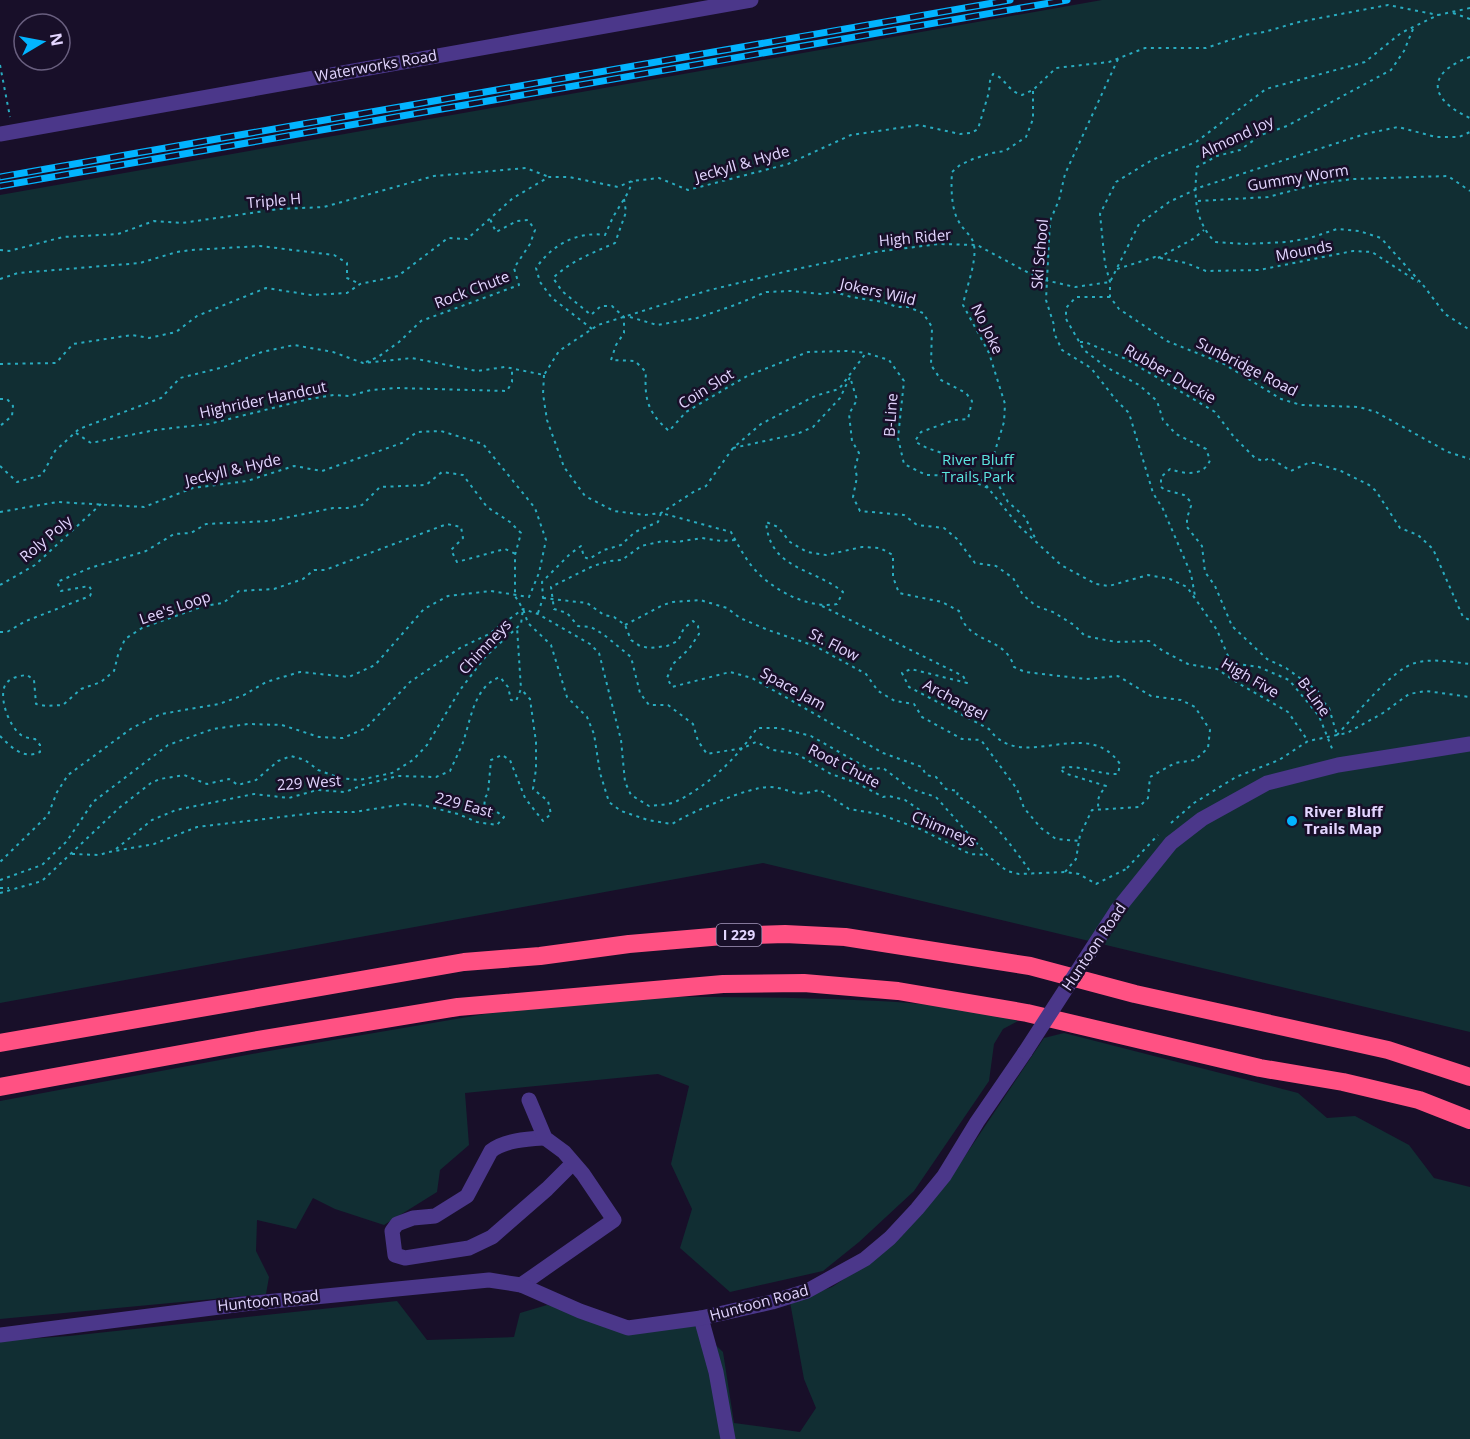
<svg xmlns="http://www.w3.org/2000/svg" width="1470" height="1439" font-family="'Open Sans',sans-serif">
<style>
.green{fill:#112e33}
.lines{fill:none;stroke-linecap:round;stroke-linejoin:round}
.path{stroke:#29acc0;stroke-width:2;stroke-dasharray:3 4.5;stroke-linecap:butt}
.minor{stroke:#4b378a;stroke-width:15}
.highway{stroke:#ff5183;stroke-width:18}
.rail-casing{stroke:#02b4ff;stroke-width:7}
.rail{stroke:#180f29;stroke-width:4.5;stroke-dasharray:14;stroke-linecap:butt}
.minor-bridge{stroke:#4b378a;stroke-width:15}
.poi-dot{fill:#02b4ff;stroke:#180f29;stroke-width:2}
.labels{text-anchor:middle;stroke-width:5;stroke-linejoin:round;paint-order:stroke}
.shield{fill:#180f29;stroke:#a69abf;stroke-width:1.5}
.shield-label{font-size:14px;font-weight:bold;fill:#e3d6ff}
.street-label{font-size:15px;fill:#e3d6ff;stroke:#180f29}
.park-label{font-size:15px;fill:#5be6df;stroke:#180f29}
.poi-label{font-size:15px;font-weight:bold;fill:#e3d6ff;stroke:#180f29;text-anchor:start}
</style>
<rect width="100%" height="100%" fill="#180f29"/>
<g class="green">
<path d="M1102 0H1470V1032L763 863 0 1003V195Z"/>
<path d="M661 997C725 997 790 997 854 1000 911 1002 964 1006 1018 1021L1003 1029 994 1044 989 1081 914 1191 859 1242 823 1271 730 1292 680 1248 692 1209 671 1164 689 1086 658 1074 465 1093 469 1145 440 1170 437 1192 384 1225 335 1209 313 1198 296 1229 257 1220 256 1251 269 1277 266 1294 0 1319V1101L263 1052 485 1014 567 1003Z"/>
<path d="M1064 1033 1298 1093 1327 1118 1355 1116 1409 1145 1434 1178 1470 1187V1439H0V1341L69 1336 397 1301 427 1340 514 1337 520 1313 547 1305 632 1322 690 1321 723 1352 734 1423 800 1432 816 1408 804 1379 790 1302 832 1287 880 1255 951 1177 1044 1038Z"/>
</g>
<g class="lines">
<g class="path">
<path d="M1470 8 1438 15 1401 33 1365 62 1266 89 1196 142 1152 160 1116 182 1100 214 1105 264 1110 282V297L1119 309 1167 341 1224 364 1281 399 1301 405 1359 407 1376 412 1448 452 1470 459"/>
<path d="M1453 13 1470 19"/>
<path d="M1413 29 1404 51 1391 70 1287 126 1261 135 1240 150 1217 156 1197 167C1194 196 1194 220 1215 242L1245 244 1287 242 1310 238 1337 229 1359 231 1381 238 1422 284"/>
<path d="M1470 57C1425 73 1429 100 1470 118"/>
<path d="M1118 59 1065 174 1059 200 1050 221 1046 300 1054 325V333L1062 350 1091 368 1116 400 1129 413 1153 493 1163 509 1191 574 1195 596"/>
<path d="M0 65 10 117"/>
<path d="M1033 91V119L1026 137 1005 151 992 153 973 159 960 165 952 172C951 187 951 209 959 222 963 230 972 235 974 245 977 262 966 288 963 305L989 353 1005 404 1004 422 991 464 993 475 1008 502 1025 517 1036 540"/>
<path d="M624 199 626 212 615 243C592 253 571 261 553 278L562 291 591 315 601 306H612L624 317V333L616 345 611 360 635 361 646 372C644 399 648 413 669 431L686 412 747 376 808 352 847 351 866 353"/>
<path d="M1198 201 1268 197 1321 183 1353 179 1448 176 1470 191"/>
<path d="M0 250 9 251 63 237 118 234 154 221 182 223 279 209 324 207 434 176 526 168 549 177"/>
<path d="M1158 258 1193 239 1204 230"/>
<path d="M1117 269 1155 257 1186 263 1206 271 1259 270 1353 251 1372 252 1418 282"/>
<path d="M0 279 18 273 140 263 177 252 191 250 260 246 334 255 347 263V278L360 284"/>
<path d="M1423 285 1445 314 1470 330"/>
<path d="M1110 297H1076L1066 308V319L1084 350 1106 367 1139 385 1157 401 1163 420 1176 434 1206 449 1210 460C1204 477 1184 474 1170 469L1161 477V487L1165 490 1184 495 1190 501 1191 506 1187 518V527L1202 546 1205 572 1215 586 1232 626 1267 659 1286 668 1318 691 1320 698 1329 708 1337 735"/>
<path d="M630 317 657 325 697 318 735 305 766 292 791 291 821 294 835 292 851 297 883 302 897 307H908L923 313 932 327 931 365 941 380 966 393 972 401 968 419 954 420 921 432 915 441C924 448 931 449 942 453 960 460 978 472 988 488"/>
<path d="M592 329 552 298 540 282 536 268C552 245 577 231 605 235L613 217 629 191 632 181"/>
<path d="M1080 342H1085L1126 359 1215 412 1234 437 1255 458 1263 461 1270 458 1291 471 1308 463H1315L1341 471 1369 485 1376 491 1400 528 1418 535 1433 549 1463 617 1470 620"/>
<path d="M366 362 378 357 399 342 421 321 519 285 514 268 530 244 535 230 528 220 517 221 496 232 490 219"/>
<path d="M0 364 56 363 73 344 132 335 149 338 176 332 197 316 266 288 311 295 347 293 360 284 398 276 448 238 467 239 513 198 549 177H569L618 187 632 181 659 178 688 190 788 164 851 135 919 125 960 134 971 133 978 129 989 92 990 81 993 74C1006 78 1007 91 1022 95L1033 90 1056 68 1109 62 1145 48H1206L1245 35 1264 32 1299 22 1388 5 1438 15"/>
<path d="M544 375 543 394 547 420 564 467 585 496 614 511 645 515 661 513 695 491 706 486 733 448 761 424 815 396 839 389 866 353 889 360 904 381 898 438 904 464 926 475 960 476 988 488 1019 526 1061 565 1096 584 1109 586 1148 575 1170 579 1187 587 1217 630 1231 663 1259 667 1289 680 1319 716 1333 751"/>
<path d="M0 399H7L13 406 12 416 0 426"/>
<path d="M76 433 91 443 155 430 209 424 309 399 334 395 349 396 371 390 397 388 507 391 512 382V369"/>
<path d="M733 448 797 434 813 427 840 398 850 377 857 400 849 414 852 441 859 453 855 468 857 477 853 497 860 511 904 515 917 525 944 528 957 539 975 563 996 566 1013 578 1023 595 1036 606 1053 612 1074 625 1085 636 1116 642 1149 641 1163 651 1188 664 1217 669 1238 683 1288 712 1308 741"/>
<path d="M0 466 17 482 42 475 55 451 79 429 161 398 180 378 224 367 262 352 294 345 333 352 363 363 412 358 477 371 505 367 544 375 559 351 598 325 706 291 788 271 875 252 939 244 977 245 1040 279 1075 287 1110 282 1139 224 1169 202 1201 187 1365 134 1398 127 1436 137H1459L1470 132"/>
<path d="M0 512 57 502 144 507 193 488 247 481 294 466 322 471 402 443 417 432 441 431 483 444 535 508 546 540 539 573 529 597 491 591 448 596 424 609 375 665 349 677 300 672 266 682 244 695 219 704 161 714 132 728 68 775 57 792 48 815 0 862"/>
<path d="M735 540 721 541 702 538 677 542 663 541 641 546 622 560 610 561 593 566 551 587 554 609 567 613 578 626 591 627 603 634 631 657 640 693 649 705H668L693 724 698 741 707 754 743 748 756 742 773 750 797 754 831 774 857 783 883 797 889 796 905 800 962 839 975 844"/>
<path d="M0 585 35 565 101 504"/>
<path d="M543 598 587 603 604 615 614 617 625 625 631 640 640 646 649 648 667 646 678 641 684 628 693 621 698 626 699 634 689 649 673 664 667 678 672 687 730 672 752 678 883 753 922 767 926 775 936 777 946 789 958 791 957 796C987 811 1013 847 1032 874"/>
<path d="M822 606 963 676 967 683 911 669 902 673 909 687 989 729C1022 775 1086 714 1120 764L1118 774C1098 775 1080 764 1060 768L1064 773 1106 786C1100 794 1096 799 1099 809"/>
<path d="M538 613 543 598 542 582 570 554 581 546 584 557 589 559 604 550 621 545 635 532 658 522 661 513 731 532C739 547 748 564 760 575 779 593 811 609 837 604L843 592C812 567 770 570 766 522L778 527 790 542 807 552 826 555 862 547 880 548 893 555V577L899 593 942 602 959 611C967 645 1005 635 1014 667L1025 672 1086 679 1118 676 1151 696 1181 700 1195 707 1210 730 1208 748 1195 760 1175 763 1150 777 1148 798 1139 807 1092 810 1080 835 1076 859 1065 872"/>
<path d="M625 625 663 605 673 602 700 600 727 608 740 618 768 630 815 646 866 674 878 691 895 701 914 704 922 717 962 739 981 740 1017 789 1024 808 1041 828 1056 839 1079 841"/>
<path d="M0 632H7L26 621 90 596 92 591 89 586 61 591 57 582 90 568 146 551 174 534 191 533 206 524 270 521 333 508H347L362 505 380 487 426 485 442 472 463 475 487 507 510 522 521 533 515 555V596L523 609"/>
<path d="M1337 735C1354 717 1392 669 1415 663 1432 658 1452 662 1470 664"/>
<path d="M0 736C11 747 23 760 40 752V745L35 739C30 738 25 738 21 735 10 727 0 702 4 688 7 678 18 676 27 675L34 680 36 704 46 706 63 705 81 689 101 682 114 671 118 655 125 639 142 628 204 606 223 603 239 591 274 589 303 579 314 570H325L447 524 461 527 463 538 451 550 457 562 505 549 516 554"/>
<path d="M1171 823 1194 803 1236 777 1279 760 1308 741 1347 733 1383 713 1409 694 1426 691 1470 697"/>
<path d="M116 849 152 820 176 810 254 794 289 798 317 790 345 792 363 785 398 776 436 777 450 771C454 762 458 754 462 745 471 721 473 687 500 677L508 687 511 700 516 701 521 689 517 627"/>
<path d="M109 852 154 844 197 827 323 812H354L405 804 426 806 458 814 477 822 497 825 504 817 497 812 487 813 484 809 485 798 488 793 491 760 502 755 510 760 525 798 543 821 551 814 548 801 533 789 536 769V742L530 699 521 689"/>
<path d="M72 854 100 855 108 852"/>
<path d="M1127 868 1158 835"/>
<path d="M0 880 42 865 67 841 93 802 168 745 213 729 248 724 282 725 319 737 343 738 366 728 410 682 460 648 489 634 523 609 538 614 590 644 599 653 621 740 625 782 631 795 649 806C657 805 669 805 677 801 708 786 738 757 757 728H779L811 736 869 769 883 768 911 789 936 797 988 856 1007 871 1019 874 1065 872 1079 874 1096 884 1126 869 1129 870"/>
<path d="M0 888H9"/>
<path d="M0 893 42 881 119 808 151 783 160 779 184 775 207 784 229 779 238 785 256 780 278 761 291 756 305 760 318 770 340 778 359 780 392 773 413 760 427 745 460 690 486 656 521 624 523 609 528 623 551 645 567 697 587 717 594 734 600 773 609 802 621 811 648 820 672 824C691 812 748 787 769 787 780 787 787 791 796 793 803 795 813 791 820 790L849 809 879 814 920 829 970 854 986 855"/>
</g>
<g class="minor">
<path d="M0 134 751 0"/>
<path d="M1117 910 1171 843 1202 819 1267 783 1338 765 1470 744"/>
<path d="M545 1138C528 1139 505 1140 491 1151L467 1196 435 1216 413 1218 397 1224 392 1231 395 1255 405 1258 469 1248 492 1237 547 1189 573 1163"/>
<path d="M521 1285 614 1220 583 1174 564 1152 545 1138 529 1100"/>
<path d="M701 1318 716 1372 728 1439"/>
<path d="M0 1335 243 1304 489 1280 521 1285 580 1311 628 1328 701 1318 772 1302 807 1291 865 1259 890 1238 917 1209 944 1176 977 1122 1025 1052"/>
</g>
<g class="highway">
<path d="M0 1043 464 962 540 956 629 944 723 936 785 934 845 937 1030 966 1135 994 1388 1050 1470 1077"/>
<path d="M0 1087 252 1041 458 1007 723 984 804 983 898 991 1027 1013 1260 1068 1343 1082 1419 1100 1470 1120"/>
</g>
<defs>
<g id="rail">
<path d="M0 177 1010 0"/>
<path d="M0 186 1067 0"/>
</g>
</defs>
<use href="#rail" class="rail-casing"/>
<use href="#rail" class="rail"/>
<path class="minor-bridge" d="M1025 1052 1117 910"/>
</g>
<circle class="poi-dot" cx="1292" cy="821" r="6"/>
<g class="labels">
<rect class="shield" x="716.5" y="924" width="45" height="22" rx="4.5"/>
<g class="shield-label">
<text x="739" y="940">I 229</text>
</g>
<g class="street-label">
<text transform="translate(376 66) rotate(-10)" y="5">Waterworks Road</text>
<text transform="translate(1237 137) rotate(-25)" y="5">Almond Joy</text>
<text transform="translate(742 164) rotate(-16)" y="5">Jeckyll &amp; Hyde</text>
<text transform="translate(1298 178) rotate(-9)" y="5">Gummy Worm</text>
<text transform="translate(274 201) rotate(-5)" y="5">Triple H</text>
<text transform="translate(915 238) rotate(-5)" y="5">High Rider</text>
<text transform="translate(1304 251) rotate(-11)" y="5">Mounds</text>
<text transform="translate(1040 254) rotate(-85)" y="5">Ski School</text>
<text transform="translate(472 290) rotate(-21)" y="5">Rock Chute</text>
<text transform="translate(878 292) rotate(13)" y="5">Jokers Wild</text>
<text transform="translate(987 329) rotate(64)" y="5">No Joke</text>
<text transform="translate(1247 367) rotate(27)" y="5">Sunbridge Road</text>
<text transform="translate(1170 374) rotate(30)" y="5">Rubber Duckie</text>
<text transform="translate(706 389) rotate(-32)" y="5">Coin Slot</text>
<text transform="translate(263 400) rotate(-12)" y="5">Highrider Handcut</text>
<text transform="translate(891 415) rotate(-86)" y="5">B-Line</text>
<text transform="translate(233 470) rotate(-13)" y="5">Jeckyll &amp; Hyde</text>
<text transform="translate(46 539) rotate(-40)" y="5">Roly Poly</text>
<text transform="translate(175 608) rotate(-19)" y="5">Lee's Loop</text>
<text transform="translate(834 645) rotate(27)" y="5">St. Flow</text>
<text transform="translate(485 647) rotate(-47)" y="5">Chimneys</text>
<text transform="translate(1250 678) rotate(30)" y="5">High Five</text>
<text transform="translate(793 689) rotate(29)" y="5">Space Jam</text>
<text transform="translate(1314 697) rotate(54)" y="5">B-Line</text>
<text transform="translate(955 700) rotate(28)" y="5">Archangel</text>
<text transform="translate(844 766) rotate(27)" y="5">Root Chute</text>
<text transform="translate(309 783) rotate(-4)" y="5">229 West</text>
<text transform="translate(464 805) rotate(15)" y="5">229 East</text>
<text transform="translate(944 829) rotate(23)" y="5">Chimneys</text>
<text transform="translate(1094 947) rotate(-56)" y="5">Huntoon Road</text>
<text transform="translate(268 1301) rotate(-6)" y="5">Huntoon Road</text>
<text transform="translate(759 1303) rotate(-15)" y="5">Huntoon Road</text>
</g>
<g class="park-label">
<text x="978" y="465">River Bluff<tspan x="978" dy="17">Trails Park</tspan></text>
</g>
<g class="poi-label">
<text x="1304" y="817">River Bluff<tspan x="1304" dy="17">Trails Map</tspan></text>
</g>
</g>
<g transform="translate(42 42) rotate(80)"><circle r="28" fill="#180f29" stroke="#695f7f" stroke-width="1.5"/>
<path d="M0-4.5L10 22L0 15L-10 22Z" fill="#02b4ff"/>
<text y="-9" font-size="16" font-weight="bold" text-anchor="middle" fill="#e3d6ff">N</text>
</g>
</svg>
